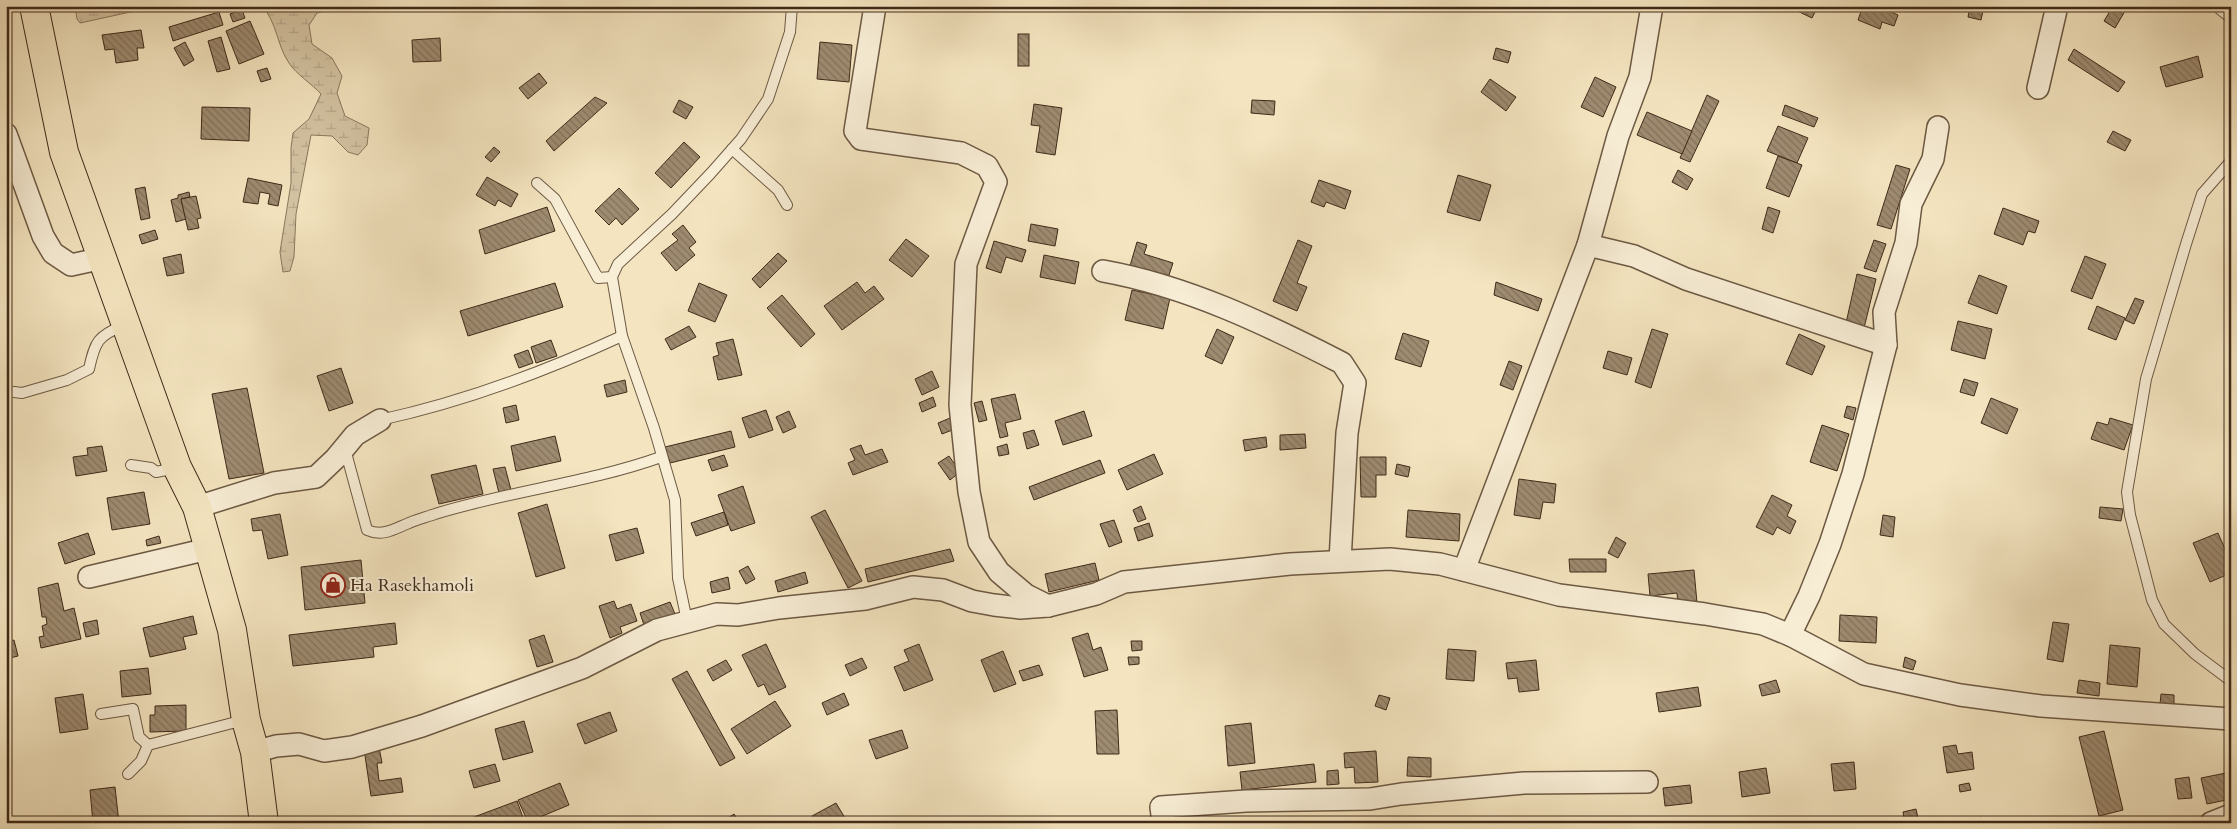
<svg xmlns="http://www.w3.org/2000/svg" width="2237" height="829" font-family="Cardo,serif">
<style>
.wetland{fill:url(#wetland-marsh);stroke:#8a785e}
.lines{fill:none;stroke-linecap:round;stroke-linejoin:round}
.stream{stroke:#87745b;stroke-width:5.5}
.building{fill:url(#building-back-hatch);stroke:#402a19}
.lane-casing{stroke:#6d5943;stroke-width:12}
.street-casing{stroke:#6d5943;stroke-width:24}
.primary-casing{stroke:#402a19;stroke-width:30}
.lane{stroke:#f8eed6;stroke-width:10}
.street{stroke:#f8eed6;stroke-width:21}
.primary{stroke:#f4e5c0;stroke-width:28}
.labels{text-anchor:middle;stroke-width:4;stroke-linejoin:round;paint-order:stroke}
.poi-label{font-size:18px;fill:#402a19;stroke:#f8eed6;text-anchor:start}
</style>
<defs>
<pattern id="wetland-marsh" width="20" height="14" patternUnits="userSpaceOnUse" patternTransform="scale(1.25)"><rect width="20" height="14" fill="#d5c5a4"/><path d="M1 5h8M5 5V1M11 12h8M15 12V8" fill="none" stroke="#b8a98d"/></pattern>
<pattern id="building-back-hatch" width="6" height="6" patternUnits="userSpaceOnUse" patternTransform="scale(1.25)"><rect width="6" height="6" fill="#9e8b70"/><path d="M-1 5l2 2M0 0l6 6M5-1l2 2" fill="none" stroke="#82725b"/></pattern>
</defs>
<rect width="100%" height="100%" fill="#f4e5c0"/>
<filter id="stains"><feTurbulence type="fractalNoise" baseFrequency=".004" numOctaves="4"/><feColorMatrix values="0 0 0 0 .2 0 0 0 0 .09 0 0 0 0 .02 0 0 0 .5 -.17"/></filter>
<radialGradient id="worn" r=".72"><stop offset=".6" stop-color="#630" stop-opacity="0"/><stop offset="1" stop-color="#630" stop-opacity=".3"/></radialGradient>
<g class="wetland">
<path d="M75 6H175L135 11 80 23 77 19Z"/>
<path d="M262 6H347L317 13 309 25 312 44 332 58 342 76 337 93 345 116 369 128 367 145 358 155 348 152 332 136 311 135 296 214 294 257 290 271 283 272 280 252 291 183V148L293 133 309 119 321 94C312 84 296 74 289 63 277 46 277 22 262 6Z"/>
</g>
<g class="lines">
<g class="stream">
<path d="M96 6H100"/>
<path d="M302 6H307"/>
</g>
</g>
<g class="building">
<path d="M1791 6H1818L1812 18 1791 8Z"/>
<path d="M1863 6H1876L1898 15 1894 26 1882 22 1880 29 1858 20Z"/>
<path d="M1970 6H1984L1981 20 1968 17Z"/>
<path d="M2113 6H2128L2115 28 2104 21Z"/>
<path d="M242 10 245 18 233 22 230 14Z"/>
<path d="M219 12 223 25 173 41 169 27Z"/>
<path d="M250 21 264 54 239 64 226 31Z"/>
<path d="M141 30 144 48H137L138 60 116 63 114 49 105 50 102 35Z"/>
<rect x="1018" y="34" width="11" height="32"/>
<path d="M221 37 230 69 217 72 208 41Z"/>
<path d="M440 38 441 61 413 62 412 40Z"/>
<path d="M185 42 194 60 184 66 174 48Z"/>
<path d="M820 42 852 45 849 82 817 79Z"/>
<path d="M1496 48 1511 52 1508 63 1493 59Z"/>
<path d="M2074 49 2125 82 2118 92 2068 60Z"/>
<path d="M2198 56 2203 77 2166 87 2160 67Z"/>
<path d="M267 68 271 79 261 82 257 71Z"/>
<path d="M539 73 547 83 528 99 519 88Z"/>
<path d="M1595 77 1616 87 1603 117 1581 107Z"/>
<path d="M1490 79 1516 97 1506 111 1481 92Z"/>
<path d="M1707 95 1719 101 1690 162 1680 158Z"/>
<path d="M595 97 607 103 554 151 546 141Z"/>
<path d="M679 100 693 107 686 119 673 112Z"/>
<path d="M1252 100 1275 101 1274 115 1251 113Z"/>
<path d="M1034 104 1062 108 1055 155 1036 152 1040 126 1031 125Z"/>
<path d="M1785 105 1818 118 1814 127 1782 115Z"/>
<path d="M202 107 250 108 249 141 201 139Z"/>
<path d="M1647 112 1692 131 1682 154 1637 135Z"/>
<path d="M1778 126 1808 138 1797 163 1767 151Z"/>
<path d="M2113 131 2131 140 2125 151 2107 142Z"/>
<path d="M684 142 700 157 671 188 655 173Z"/>
<path d="M494 147 500 152 491 162 485 157Z"/>
<path d="M1778 156 1802 165 1789 197 1766 188Z"/>
<path d="M1896 165 1910 169 1891 229 1877 225Z"/>
<path d="M1678 170 1693 179 1687 190 1672 182Z"/>
<path d="M1458 175 1491 185 1480 221 1447 212Z"/>
<path d="M487 177 518 194 511 207 498 200 495 206 476 195Z"/>
<path d="M248 178 282 185 278 206 268 204 270 194 260 192 258 204 243 202Z"/>
<path d="M1319 180 1351 191 1345 209 1326 202 1324 207 1311 202Z"/>
<path d="M145 187 150 218 141 220 135 189Z"/>
<path d="M619 188 639 209 622 225 616 218 609 225 595 211Z"/>
<path d="M189 192 190 197 181 199 186 219 176 222 171 200 178 198V195Z"/>
<path d="M196 196 201 218 197 219 199 228 188 230 181 199Z"/>
<path d="M547 207 555 231 485 254 479 230Z"/>
<path d="M1768 207 1780 211 1773 233 1762 229Z"/>
<path d="M2003 208 2039 221 2035 233 2028 231 2023 245 1994 234Z"/>
<path d="M1031 224 1058 229 1055 246 1028 241Z"/>
<path d="M683 225 696 242 689 248 695 255 676 271 661 253 678 240 672 234Z"/>
<path d="M155 230 158 239 142 244 139 235Z"/>
<path d="M906 239 929 256 912 277 889 260Z"/>
<path d="M1298 240 1312 246 1297 283 1307 287 1297 311 1273 301Z"/>
<path d="M1874 240 1886 244 1876 272 1864 268Z"/>
<path d="M994 241 1026 250 1022 262 1006 257 1001 273 986 268Z"/>
<path d="M1137 242 1147 245 1144 254 1173 263 1168 278 1130 266Z"/>
<path d="M778 253 787 261 760 288 752 279Z"/>
<path d="M181 254 184 273 167 276 163 258Z"/>
<path d="M1044 255 1079 262 1075 284 1040 277Z"/>
<path d="M2085 256 2106 264 2092 299 2071 291Z"/>
<path d="M1857 274 1876 279 1864 328 1846 323Z"/>
<path d="M1979 275 2007 286 1997 314 1968 303Z"/>
<path d="M857 282 865 293 874 286 884 299 842 330 824 306Z"/>
<path d="M1496 282 1542 299 1538 311 1494 295Z"/>
<path d="M555 283 563 307 468 336 460 311Z"/>
<path d="M699 283 727 295 715 322 688 311Z"/>
<path d="M1132 290 1170 298 1163 329 1125 320Z"/>
<path d="M782 295 815 334 801 347 767 308Z"/>
<path d="M2135 298 2144 301 2134 324 2125 320Z"/>
<path d="M2097 306 2125 318 2116 340 2088 329Z"/>
<path d="M1958 321 1992 329 1985 359 1951 350Z"/>
<path d="M689 326 696 337 671 350 665 339Z"/>
<path d="M1217 329 1234 337 1222 364 1205 356Z"/>
<path d="M1652 329 1668 334 1651 388 1635 382Z"/>
<path d="M1403 333 1429 341 1421 367 1395 359Z"/>
<path d="M1799 334 1825 346 1812 375 1786 364Z"/>
<path d="M733 339 742 375 718 380 713 357 719 355 716 343Z"/>
<path d="M551 340 557 356 536 363 531 347Z"/>
<path d="M528 350 533 363 519 368 514 355Z"/>
<path d="M1608 351 1632 358 1627 375 1603 368Z"/>
<path d="M1509 361 1522 366 1513 390 1500 385Z"/>
<path d="M341 368 353 403 329 411 317 376Z"/>
<path d="M932 371 939 387 922 395 915 379Z"/>
<path d="M1964 379 1978 383 1974 396 1960 392Z"/>
<path d="M625 380 627 392 607 397 604 385Z"/>
<path d="M247 388 264 473 229 479 212 394Z"/>
<path d="M1015 394 1021 419 1005 423 1008 436 1000 438 991 399Z"/>
<path d="M933 397 936 406 922 412 919 403Z"/>
<path d="M1991 398 2018 409 2007 434 1981 423Z"/>
<path d="M982 401 987 420 979 422 974 403Z"/>
<path d="M516 405 519 420 506 423 503 408Z"/>
<path d="M1847 406 1856 408 1853 420 1844 417Z"/>
<path d="M766 410 773 430 749 438 742 418Z"/>
<path d="M789 411 796 427 783 433 776 417Z"/>
<path d="M1084 411 1092 436 1063 445 1055 421Z"/>
<path d="M955 416 960 427 942 434 938 423Z"/>
<path d="M2110 418 2133 425 2124 450 2091 439 2097 422 2108 425Z"/>
<path d="M1822 425 1849 434 1837 471 1810 462Z"/>
<path d="M1034 430 1039 445 1027 449 1023 433Z"/>
<path d="M731 431 735 447 670 463 665 447Z"/>
<path d="M1305 434 1306 448 1280 450V435Z"/>
<path d="M555 436 561 461 516 471 511 446Z"/>
<path d="M1266 437 1267 447 1245 451 1243 440Z"/>
<path d="M1007 444 1009 454 999 456 997 447Z"/>
<path d="M861 445 865 455 882 449 888 462 853 475 848 463 855 460 850 449Z"/>
<path d="M102 446 107 471 76 476 73 457 88 455 87 448Z"/>
<path d="M1154 454 1163 474 1127 490 1118 470Z"/>
<path d="M724 455 728 466 712 471 708 460Z"/>
<path d="M949 456 960 472 950 480 938 463Z"/>
<path d="M1360 457H1386V475H1376V497H1361Z"/>
<path d="M1100 460 1105 473 1034 500 1029 487Z"/>
<path d="M1397 464 1410 467 1408 477 1395 474Z"/>
<path d="M476 465 483 494 439 504 431 475Z"/>
<path d="M505 467 511 490 499 493 493 469Z"/>
<path d="M1519 479 1556 484 1554 503 1543 502 1540 519 1514 515Z"/>
<path d="M743 486 755 523 731 531 718 495Z"/>
<path d="M144 492 150 524 112 530 107 498Z"/>
<path d="M1772 495 1792 505 1787 516 1796 521 1790 534 1777 527 1773 535 1756 527Z"/>
<path d="M547 504 565 568 536 577 518 513Z"/>
<path d="M1141 506 1146 519 1138 522 1133 510Z"/>
<path d="M2100 507 2123 509 2121 521 2099 518Z"/>
<path d="M825 510 862 581 848 588 811 517Z"/>
<path d="M1408 510 1460 514 1459 541 1406 537Z"/>
<path d="M724 512 728 525 696 536 691 523Z"/>
<path d="M280 514 288 555 268 559 262 530 253 531 251 519Z"/>
<path d="M1883 515 1895 517 1893 537 1880 535Z"/>
<path d="M1114 520 1122 542 1109 547 1100 524Z"/>
<path d="M1149 523 1153 536 1138 541 1134 528Z"/>
<path d="M637 528 644 553 616 561 609 535Z"/>
<path d="M88 533 95 554 65 564 58 543Z"/>
<path d="M2218 533 2231 563V573L2210 582 2193 543Z"/>
<path d="M159 536 161 543 147 546 146 540Z"/>
<path d="M1616 537 1626 543 1618 558 1608 553Z"/>
<path d="M950 549 954 561 868 582 865 569Z"/>
<path d="M1569 559H1606V572H1570Z"/>
<path d="M361 560 365 603 305 610 301 567Z"/>
<path d="M1095 563 1099 580 1049 592 1045 574Z"/>
<path d="M748 566 755 579 746 584 739 571Z"/>
<path d="M1694 570 1697 603 1678 605 1677 593 1650 596 1648 574Z"/>
<path d="M805 572 808 583 778 592 775 581Z"/>
<path d="M728 577 730 589 712 593 710 582Z"/>
<path d="M58 583 64 611 74 608 81 639 41 648 39 637 44 636 42 626 47 624 46 617H42L38 588Z"/>
<path d="M614 601 617 609 631 604 637 621 620 627 622 633 610 638 599 606Z"/>
<path d="M670 602 675 614 644 625 640 613Z"/>
<path d="M1840 615 1877 617 1876 643 1839 641Z"/>
<path d="M193 616 197 634 183 637 186 649 150 657 143 628Z"/>
<path d="M97 620 99 634 86 637 83 623Z"/>
<path d="M2053 622 2069 624 2063 662 2047 659Z"/>
<path d="M395 623 397 644 373 647 374 657 293 666 289 635Z"/>
<path d="M1088 633 1093 650 1101 647 1108 670 1084 677 1072 638Z"/>
<path d="M544 635 553 662 537 667 529 640Z"/>
<path d="M14 640 18 656 6 659V642Z"/>
<path d="M1131 641H1142V650L1132 651Z"/>
<path d="M766 644 786 687 769 695 764 684 758 687 742 655Z"/>
<path d="M919 644 933 680 904 691 894 667 909 661 904 650Z"/>
<path d="M2110 645 2140 648 2137 687 2107 684Z"/>
<path d="M1448 649 1476 651 1474 681 1446 679Z"/>
<path d="M1003 651 1016 684 994 692 981 660Z"/>
<path d="M1128 657H1139V664L1129 665Z"/>
<path d="M1905 657 1916 661 1913 670 1903 667Z"/>
<path d="M862 658 867 668 850 676 845 665Z"/>
<path d="M726 660 732 670 713 681 707 670Z"/>
<path d="M1536 660 1539 690 1519 692 1517 678 1508 679 1506 663Z"/>
<path d="M1039 665 1043 675 1023 681 1019 671Z"/>
<path d="M148 668 151 694 122 697 120 671Z"/>
<path d="M687 671 735 758 720 766 672 679Z"/>
<path d="M1776 680 1780 692 1762 696 1759 685Z"/>
<path d="M2079 680 2100 683 2099 696 2077 693Z"/>
<path d="M1698 687 1701 706 1659 712 1656 693Z"/>
<path d="M844 693 849 705 827 715 822 703Z"/>
<path d="M83 694 88 729 60 733 55 698Z"/>
<path d="M2161 694 2174 695V705L2160 704Z"/>
<path d="M1379 695 1390 698 1386 710 1375 706Z"/>
<path d="M775 701 791 726 747 754 731 729Z"/>
<path d="M186 705V731L150 732V715H155V706Z"/>
<path d="M1117 710 1119 754H1097L1095 711Z"/>
<path d="M610 712 617 731 585 744 577 724Z"/>
<path d="M524 721 533 752 503 760 495 729Z"/>
<path d="M1251 723 1255 763 1228 766 1225 726Z"/>
<path d="M902 730 908 748 876 759 869 740Z"/>
<path d="M2104 731 2123 810 2099 816 2079 737Z"/>
<path d="M1956 745 1958 754 1972 752 1974 769 1947 773 1943 747Z"/>
<path d="M379 747 382 763H377L379 781 401 778 403 792 371 796 364 749Z"/>
<path d="M1376 751 1378 782 1355 783 1354 767 1345 768 1344 753Z"/>
<path d="M1408 757 1431 758V777L1407 776Z"/>
<path d="M1854 762 1856 789 1834 791 1831 764Z"/>
<path d="M495 764 500 781 474 788 469 771Z"/>
<path d="M1314 764 1316 782 1242 790 1240 772Z"/>
<path d="M1766 768 1770 793 1742 797 1739 772Z"/>
<path d="M1338 770 1339 784 1327 785V771Z"/>
<path d="M2231 772V799L2207 804 2201 778Z"/>
<path d="M2189 777 2192 798 2178 799 2175 779Z"/>
<path d="M560 783 569 805 528 822 518 800Z"/>
<path d="M1969 783 1971 790 1960 792 1959 785Z"/>
<path d="M1690 785 1692 803 1665 806 1663 788Z"/>
<path d="M115 787 119 823H93L90 790Z"/>
<path d="M517 801 525 823H476L474 817Z"/>
<path d="M836 803 848 823H816L812 816Z"/>
<path d="M1916 809 1919 823H1905L1903 812Z"/>
<path d="M734 814 740 823H726L725 820Z"/>
<path d="M1982 817 1983 823H1967L1966 820Z"/>
</g>
<g class="lines">
<defs>
<g id="lane">
<path d="M2216 6 2231 18"/>
<path d="M732 149 778 190 787 205"/>
<path d="M2231 161 2202 194 2186 244 2146 379 2127 492 2130 515 2152 600 2164 624 2195 654 2231 681"/>
<path d="M537 183 555 199 598 278 612 277"/>
<path d="M6 391 22 393 67 380 89 369C95 341 98 336 124 325"/>
<path d="M380 420C463 402 544 372 622 336"/>
<path d="M345 449 367 530C383 537 394 529 409 523 418 519 427 517 435 514 509 491 588 483 661 457"/>
<path d="M131 465 151 468 156 472 176 468"/>
<path d="M687 621 678 578 675 500 654 428 622 336 612 277 618 264 672 214 711 173 741 139 768 99 790 32 792 6"/>
<path d="M101 714 133 709 139 737 148 745"/>
<path d="M148 745 244 720"/>
<path d="M128 774 141 761 148 745"/>
</g>
<g id="street">
<path d="M875 6 855 131 861 139 961 153 987 166 996 182 966 264 960 405 969 492 979 542 999 572 1026 595 1048 606"/>
<path d="M2038 88 2057 6"/>
<path d="M6 134 43 236 53 253 71 265 103 258"/>
<path d="M1588 245 1634 256 1686 279 1886 345"/>
<path d="M1103 271C1187 286 1266 324 1342 363L1355 383 1347 433 1340 561"/>
<path d="M197 507 274 483 316 477 336 458 355 435 380 420"/>
<path d="M1464 570 1588 245 1618 136 1640 77 1652 6"/>
<path d="M89 577 208 549"/>
<path d="M1790 635 1809 596 1830 544 1853 474 1886 345 1884 312 1906 243 1911 204 1933 159 1938 127"/>
<path d="M255 752 276 746 299 744 324 751 352 747 422 726 582 668 657 630 717 614 738 615 779 608 865 599 913 587 943 590 972 601 994 605 1020 608 1048 606 1096 594 1124 582 1290 564 1390 559 1440 564 1559 595 1705 614 1763 624 1790 635 1864 674 1960 695 2041 706 2231 719"/>
<path d="M1163 823 1161 807 1246 801 1370 799 1401 794 1524 783 1647 782"/>
<path d="M2211 823 2231 815"/>
</g>
<path id="primary" d="M34 6 64 152 177 467 197 507 232 630 246 720 255 752 264 823"/>
</defs>
<use href="#lane" class="lane-casing"/>
<use href="#street" class="street-casing"/>
<use href="#primary" class="primary-casing"/>
<use href="#lane" class="lane"/>
<use href="#street" class="street"/>
<use href="#primary" class="primary"/>
</g>
<defs>
<symbol id="shop-ring" viewBox="-11 -11 22 22"><circle r="9.5" fill="#f8eed6" stroke="#8f2418" stroke-width="1.5"/><path d="M-5-2.5h2.3a2.7 3.5 0 0 1 5.4 0H5L5.5 6h-11ZM-1.5-2.5h3a1.5 2.3 0 0 0-3 0Z" fill="#8f2418"/></symbol>
</defs>
<g fill-rule="evenodd">
<use href="#shop-ring" x="319" y="571" width="28" height="28"/>
</g>
<g class="labels">
<g class="poi-label">
<text x="350" y="591">Ha Rasekhamoli</text>
</g>
</g>
<rect width="2237" height="829" fill="none" stroke="#f4e5c0" stroke-width="25"/>
<rect x="8" y="8" width="2222" height="814" fill="none" stroke="#402a19" stroke-width="2.5"/>
<rect x="12" y="12" width="2212" height="804" fill="none" stroke="#402a19"/>
<rect width="100%" height="100%" filter="url(#stains)"/>
<rect width="100%" height="100%" fill="url(#worn)"/>
</svg>
